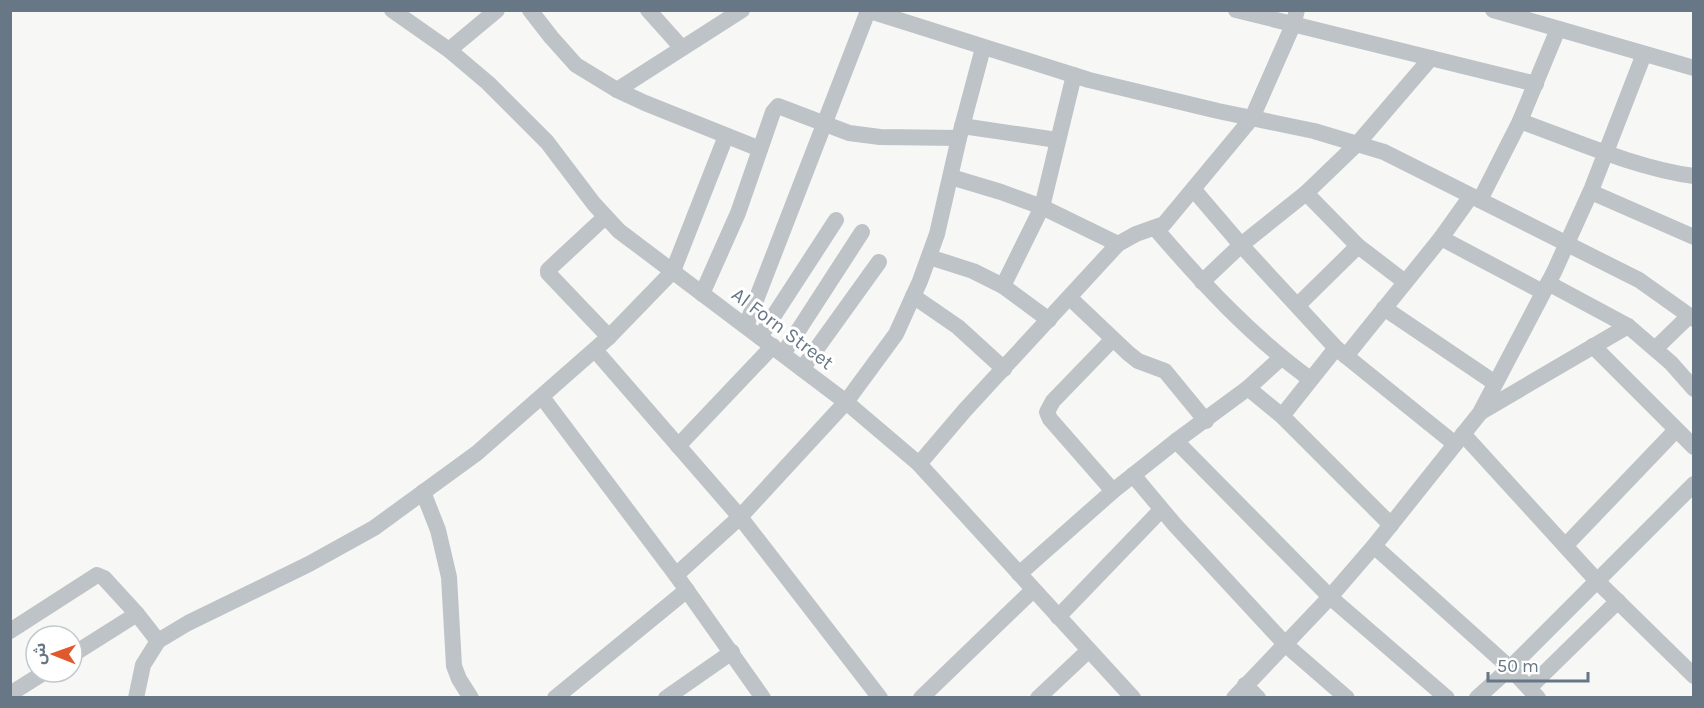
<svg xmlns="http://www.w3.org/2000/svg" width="1704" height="708" font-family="Karla,'Noto Sans Arabic',sans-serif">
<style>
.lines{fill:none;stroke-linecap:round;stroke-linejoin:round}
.minor{stroke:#bec3c7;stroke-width:16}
.labels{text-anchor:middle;stroke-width:6;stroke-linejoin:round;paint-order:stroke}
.street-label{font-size:20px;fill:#677785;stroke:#fff}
</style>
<rect width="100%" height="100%" fill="#f7f7f5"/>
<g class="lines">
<g class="minor">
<path d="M392 10 449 50 488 83 547 142 594 204 619 231 846 402 919 464 1133 698"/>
<path d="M530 10 551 37 576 65 617 90 645 103 760 149"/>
<path d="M648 10 682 48"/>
<path d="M867 10 1089 80 1218 111 1314 131 1384 152 1639 280 1694 319"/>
<path d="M1236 10 1536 84"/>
<path d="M1493 10 1694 68"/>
<path d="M449 50 497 10"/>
<path d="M617 90 742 10"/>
<path d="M1520 121C1573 140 1638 169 1694 176"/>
<path d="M962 126 1057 140"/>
<path d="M951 177 1001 192 1042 207 1118 244"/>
<path d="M1194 190 1241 245 1336 348 1455 444"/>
<path d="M1591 192 1694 237"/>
<path d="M1306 193 1358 246 1405 282"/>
<path d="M1480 200 1520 121 1558 29"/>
<path d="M605 217 548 270V273L609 337"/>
<path d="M1155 228C1202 283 1251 336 1310 379"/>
<path d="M1441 238 1543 292"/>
<path d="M929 257 973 271 1003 286 1049 320"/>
<path d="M1202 282 1241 245 1306 193 1358 143 1431 58"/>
<path d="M1548 283 1628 326 1671 363 1694 389"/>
<path d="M1003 286 1042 207 1074 75"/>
<path d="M702 294 738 213 773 112 778 106 849 133 880 137 959 138"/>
<path d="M913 296 958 327 1004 369"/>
<path d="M1070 298 1128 353 1138 361 1165 371 1206 421"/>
<path d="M1298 305 1358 246"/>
<path d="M1384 308 1495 383"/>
<path d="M746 326 868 11"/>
<path d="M760 337 836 220"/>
<path d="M1112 340 1053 401 1047 412 1050 419 1113 491"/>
<path d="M1593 346 1694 447"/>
<path d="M1655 349 1689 316"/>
<path d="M595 350 740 517 880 698"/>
<path d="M783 354 862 232"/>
<path d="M1346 356 1441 238 1471 196"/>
<path d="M802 369 879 262"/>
<path d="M1248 388 1282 416 1391 525"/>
<path d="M542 397 676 575 763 698"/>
<path d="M1481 412 1628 326"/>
<path d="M1282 416 1336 348"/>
<path d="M1463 434 1598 582 1694 676"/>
<path d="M1176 441 1330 597 1447 698"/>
<path d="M678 446 773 346"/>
<path d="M919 464 965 410 1118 244 1136 234 1164 224 1252 118 1293 25 1297 10"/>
<path d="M1133 475 1175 525 1286 645 1347 698"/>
<path d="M423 492 438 530 449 577 454 666 459 679 471 698"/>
<path d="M1566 545 1676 430"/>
<path d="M1374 546 1510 668 1538 698"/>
<path d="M1019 574 1113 491 1176 441 1248 388 1281 358"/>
<path d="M676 575 740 517 846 402 896 334 920 281 937 234 959 138 983 48"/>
<path d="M1058 617 1161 510"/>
<path d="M10 631 97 575 104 578 137 614 158 641"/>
<path d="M72 655 137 614"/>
<path d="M1245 685 1258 698"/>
<path d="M1529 688 1618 601"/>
<path d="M10 694 45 672"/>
<path d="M136 698 143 665 158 641 188 623 309 564 374 528 477 453 609 337 673 271 726 136"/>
<path d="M555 698 687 590"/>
<path d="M666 698 732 652"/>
<path d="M921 698 1033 590"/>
<path d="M1038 698 1088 651"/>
<path d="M1234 698 1330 597 1374 546 1480 413 1554 272 1592 188 1644 54"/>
<path d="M1477 698 1510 668 1694 484"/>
</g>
</g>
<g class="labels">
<g class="street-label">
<text transform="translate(783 328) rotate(37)" y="7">Al Forn Street</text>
</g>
</g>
<rect width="1704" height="708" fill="none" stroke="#677785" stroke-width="24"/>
<g transform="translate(54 654) rotate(271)"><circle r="28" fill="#ffffff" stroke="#c2c9ce" stroke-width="1.5"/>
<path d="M0-4.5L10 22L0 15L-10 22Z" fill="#df592d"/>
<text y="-9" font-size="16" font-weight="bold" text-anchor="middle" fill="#677785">ش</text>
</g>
<path d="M1488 672v9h100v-9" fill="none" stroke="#677785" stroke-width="3"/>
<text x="1497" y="672" font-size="18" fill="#677785" stroke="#ffffff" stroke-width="4.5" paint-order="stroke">50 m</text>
</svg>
